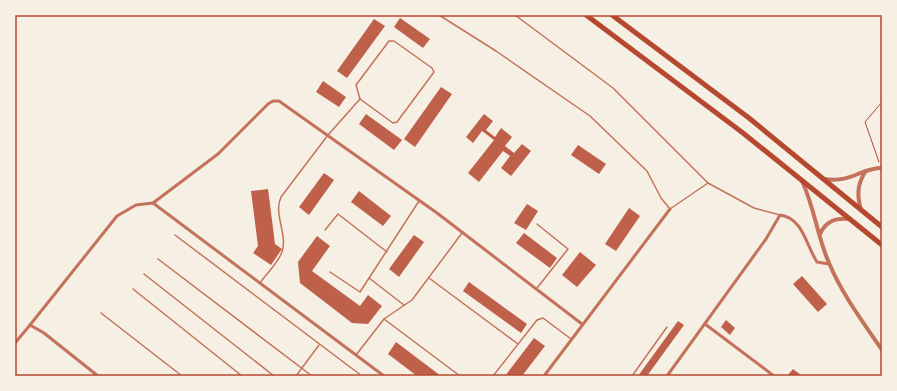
<svg xmlns="http://www.w3.org/2000/svg" width="897" height="391" font-family="'Roboto Condensed',sans-serif">
<style>
.building{fill:#bf614a}
.lines{fill:none;stroke-linecap:round;stroke-linejoin:round}
.path{stroke:#b5482f;stroke-width:1}
.service{stroke:#c5725c;stroke-width:1.5}
.minor{stroke:#c5725c;stroke-width:3}
.tertiary{stroke:#c5725c;stroke-width:4}
.trunk{stroke:#b5482f;stroke-width:5}
.neatline{fill:none;stroke:#b5482f;stroke-width:1.5}
</style>
<rect width="100%" height="100%" fill="#f6efe4"/>
<g class="building">
<path d="M400 18 430 39 423 48 394 27Z"/>
<path d="M374 19 385 26 347 78 337 71Z"/>
<path d="M323 81 346 97 339 107 316 92Z"/>
<path d="M441 87 452 94 415 147 404 139Z"/>
<path d="M366 114 402 140 394 150 359 124Z"/>
<path d="M484 114 493 121 486 130 495 137 501 128 512 137 505 146 514 153 522 144 531 151 511 176 501 168 510 156 503 151 479 182 468 173 494 140 482 131 473 143 466 137Z"/>
<path d="M578 145 606 164 599 174 571 155Z"/>
<path d="M324 173 334 180 309 215 299 207Z"/>
<path d="M268 189 275 244 282 249 271 265 253 253 258 246 251 191Z"/>
<path d="M359 191 391 216 383 226 351 202Z"/>
<path d="M527 204 538 211 526 230 514 223Z"/>
<path d="M629 208 640 216 616 251 605 244Z"/>
<path d="M524 233 557 258 550 268 516 243Z"/>
<path d="M414 235 424 242 399 277 389 269Z"/>
<path d="M317 236 330 246 312 271 360 306 368 295 382 306 368 324 352 323 300 283 298 262Z"/>
<path d="M580 252 596 265 577 287 562 275Z"/>
<path d="M802 276 827 304 818 312 793 284Z"/>
<path d="M469 282 527 324 521 333 463 291Z"/>
<path d="M726 320 735 328 730 335 721 327Z"/>
<path d="M678 321 684 325 647 376H638Z"/>
<path d="M534 338 545 346 522 376H505Z"/>
<path d="M396 342 441 376H417L388 354Z"/>
<path d="M793 369 801 375 800 376H787Z"/>
</g>
<g class="lines">
<path class="path" d="M879 162 865 122 882 102"/>
<g class="service">
<path d="M439 15 496 51 590 116 647 171 661 198 670 209 708 183 754 208 780 215"/>
<path d="M515 15 613 88 708 183"/>
<path d="M389 41H394L432 68 434 72 397 122 393 123 360 99 356 85Z"/>
<path d="M325 230 338 214 387 252"/>
<path d="M175 235 362 376"/>
<path d="M158 259 312 376"/>
<path d="M330 272 360 292 419 201"/>
<path d="M144 274 274 376"/>
<path d="M369 278 404 305"/>
<path d="M429 278 518 344"/>
<path d="M260 283C267 273 278 263 282 252 288 234 273 214 281 197L328 135 360 99"/>
<path d="M537 288 568 249 537 224"/>
<path d="M133 289 242 376"/>
<path d="M101 313 182 376"/>
<path d="M384 319 460 376"/>
<path d="M356 355 384 319 412 300 462 233"/>
<path d="M296 376 319 345"/>
<path d="M493 376 537 320 543 318 571 339"/>
<path d="M632 376 667 327"/>
</g>
<g class="minor">
<path d="M153 203 218 154 268 104 273 101H279L437 213 582 324"/>
<path d="M705 324 774 376"/>
<path d="M30 325 117 216 136 205 153 203 384 376"/>
<path d="M15 343 30 325 44 333 98 376"/>
<path d="M544 376 670 209"/>
<path d="M667 376 766 239 780 215C803 218 806 245 817 262L829 264"/>
</g>
<g class="tertiary">
<path d="M825 179C852 183 860 168 882 168"/>
<path d="M802 181C815 209 817 236 829 263 842 294 863 322 882 350"/>
<path d="M861 210C857 196 857 185 865 172"/>
<path d="M820 234C826 221 835 218 849 219"/>
</g>
<g class="trunk">
<path d="M586 15 743 133 882 245"/>
<path d="M612 15 749 118 882 227"/>
</g>
</g>
<rect width="897" height="391" fill="none" stroke="#f6efe4" stroke-width="32"/>
<rect x="16" y="16" width="865" height="359" class="neatline"/>
</svg>
